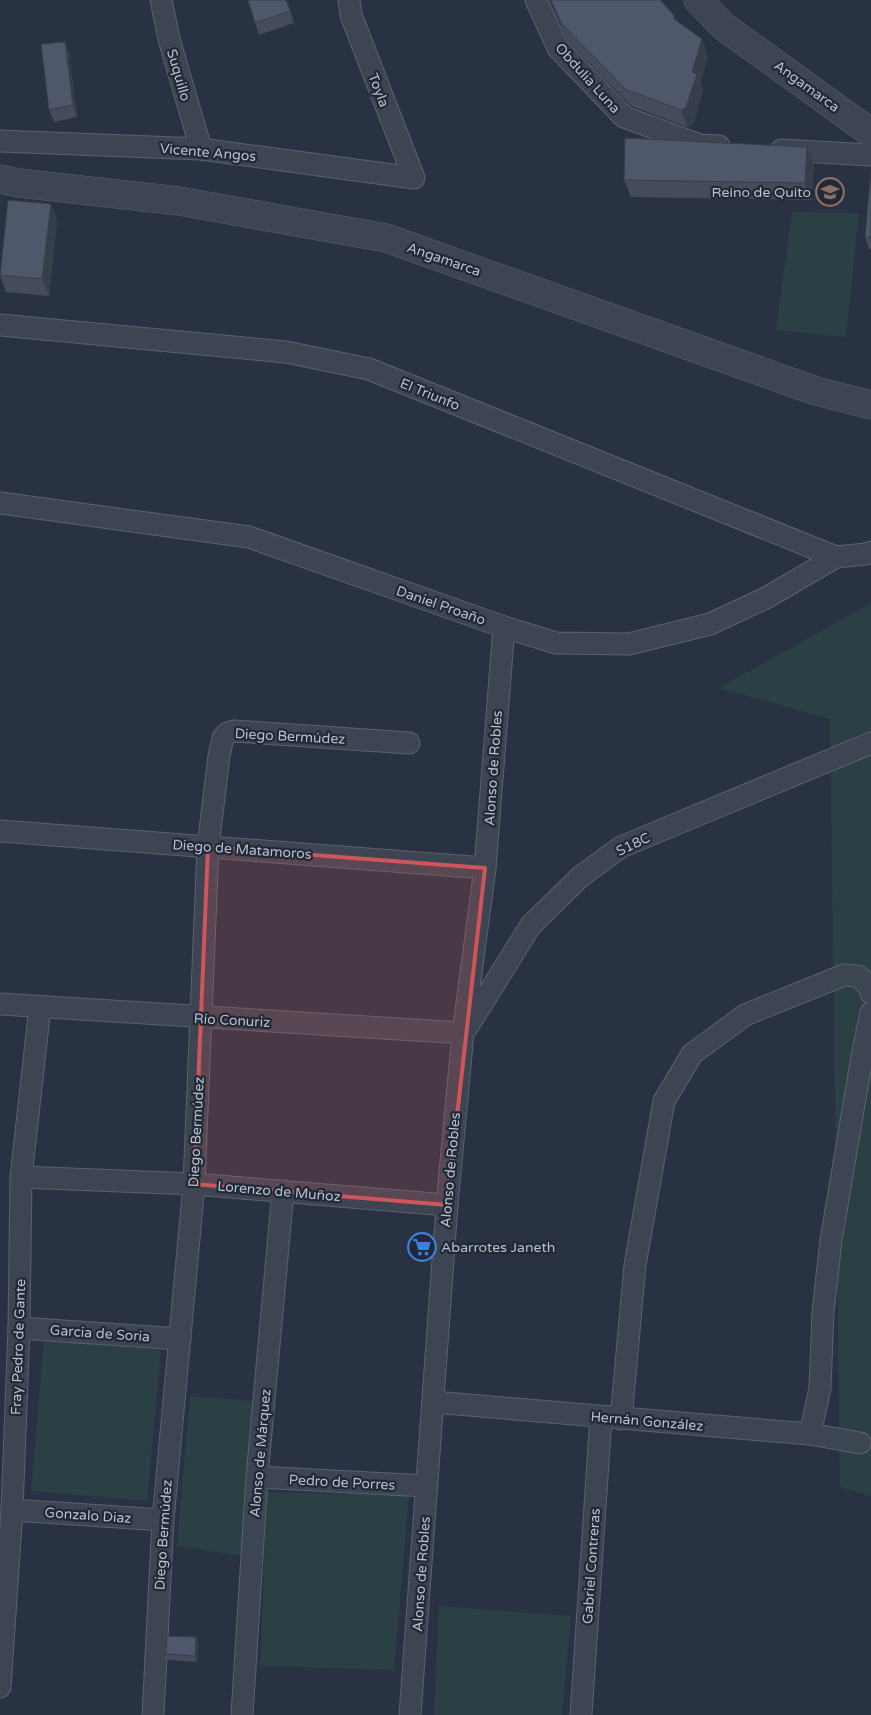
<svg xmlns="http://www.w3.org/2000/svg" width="871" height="1715" font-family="'Varela Round',sans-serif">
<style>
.green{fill:#2b4044}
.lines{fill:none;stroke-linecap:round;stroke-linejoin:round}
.minor-casing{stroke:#5b626f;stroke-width:23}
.tertiary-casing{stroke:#5b626f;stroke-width:29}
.minor{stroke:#3d4452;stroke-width:21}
.tertiary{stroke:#3d4452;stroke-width:28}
.wall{fill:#444c5c}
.shaded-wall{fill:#373e4b}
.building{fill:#4f586b;stroke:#373e4b}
.marked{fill:#ce5559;fill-opacity:0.2;stroke:#ce5559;stroke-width:4;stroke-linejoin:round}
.labels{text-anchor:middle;stroke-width:4.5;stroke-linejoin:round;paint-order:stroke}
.street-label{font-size:14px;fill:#babfcc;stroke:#212937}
.poi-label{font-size:14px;fill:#babfcc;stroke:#212937;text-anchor:end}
</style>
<rect width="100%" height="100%" fill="#283242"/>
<g class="green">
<path d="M792 212 859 213 846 337 776 330Z"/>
<path d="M871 603V1496L840 1487 830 719 719 688Z"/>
<path d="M44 1340 161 1350 147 1501 31 1491Z"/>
<path d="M190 1396 255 1401 243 1556 177 1546Z"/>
<path d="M267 1492 409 1495 394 1670 260 1666Z"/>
<path d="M439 1606 571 1616 562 1715H434Z"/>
</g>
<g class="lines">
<defs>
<g id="minor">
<path d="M161 0 169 39 201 149"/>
<path d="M536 0 558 48 624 117 700 145 719 146"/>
<path d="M0 141 201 149 414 178 351 15 349 0"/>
<path d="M781 150 871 155"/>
<path d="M0 325 286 352 369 369 836 557"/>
<path d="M0 503 249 537 504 627 556 643 629 644 710 624 766 598 836 557 866 554 871 552"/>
<path d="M0 831 485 868"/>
<path d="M0 1004 463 1033"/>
<path d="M468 1026 531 925 580 877 621 847 871 743"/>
<path d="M21 1177 194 1184 447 1205"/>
<path d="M19 1328 180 1339"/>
<path d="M433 1402 810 1434 860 1443"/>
<path d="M621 1419 635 1265 664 1101 692 1054 745 1015 844 975 858 976 870 987 871 993"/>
<path d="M810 1434 820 1388 823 1312 831 1240 863 1051 871 1013"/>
<path d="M257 1477 427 1486"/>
<path d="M12 1510 163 1520"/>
<path d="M0 1687 12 1510 19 1328 21 1177 40 1007"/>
<path d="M153 1715 163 1520 194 1184 208 847 219 756 223 738 227 733 234 731 409 743"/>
<path d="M242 1715 257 1477 283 1191"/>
<path d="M410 1715 447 1205 463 1033 485 868 504 627"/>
<path d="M581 1715 601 1417"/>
</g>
<g id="tertiary">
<path d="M698 0 723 26 871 133"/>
<path d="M0 179 19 183 179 201 386 238 816 391 871 405"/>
</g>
</defs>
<use href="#minor" class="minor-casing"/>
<use href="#tertiary" class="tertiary-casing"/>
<use href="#minor" class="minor"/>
<use href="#tertiary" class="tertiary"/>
</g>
<g class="wall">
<path d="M248 0H287L294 23 259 35Z"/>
<path d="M550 0H660L676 21 708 57 700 83 703 91 693 124 687 127 631 106 568 41Z"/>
<path d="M65 42 69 54 77 117 54 122 49 110Z"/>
<path d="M807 147 814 164 811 200 631 197 624 180Z"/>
<path d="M871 170V249H869L865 237Z"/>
<path d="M57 221 49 296 6 292 0 275Z"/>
<path d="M198 1643 197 1662 168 1660 166 1654Z"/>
</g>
<g class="shaded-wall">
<path d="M702 39 708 57 700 83 703 91 693 124 687 127 681 110 692 72Z"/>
<path d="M65 42 69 54 77 117 73 105Z"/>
<path d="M807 147 814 164 811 200 805 183Z"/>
<path d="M51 204 57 221 49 296 42 279Z"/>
<path d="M196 1637 198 1643 197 1662 195 1656Z"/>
</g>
<g class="building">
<path d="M248 0H286L290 11 255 23Z"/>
<path d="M551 0H660L674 15V19L702 39 692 72 697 74 686 107 681 110 625 89 562 24Z"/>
<path d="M65 42 73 105 49 110 41 44Z"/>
<path d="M625 138 807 147 805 183 624 180Z"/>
<path d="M871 170V237H865Z"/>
<path d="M8 200 51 204 42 279 0 275Z"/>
<path d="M167 1636 196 1637 195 1656 166 1654Z"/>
</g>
<path class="marked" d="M208 847 485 868 447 1205 194 1184Z"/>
<defs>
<symbol id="school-ring" viewBox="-11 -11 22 22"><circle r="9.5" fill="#212937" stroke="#8d6e63" stroke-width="1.5"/><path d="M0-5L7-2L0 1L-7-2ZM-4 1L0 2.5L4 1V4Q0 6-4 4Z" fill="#8d6e63"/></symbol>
<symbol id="supermarket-ring" viewBox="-11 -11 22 22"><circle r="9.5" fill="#212937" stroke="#3f7fe0" stroke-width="1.5"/><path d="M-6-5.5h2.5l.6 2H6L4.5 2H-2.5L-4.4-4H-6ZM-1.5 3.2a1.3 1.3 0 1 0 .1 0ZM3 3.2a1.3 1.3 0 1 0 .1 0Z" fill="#3f7fe0"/></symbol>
</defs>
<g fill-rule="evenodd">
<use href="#school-ring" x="814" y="176" width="32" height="32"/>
<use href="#supermarket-ring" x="406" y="1231" width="32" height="32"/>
</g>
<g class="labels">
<g class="street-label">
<text transform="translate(179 75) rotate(74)" y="5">Suquillo</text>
<text transform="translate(588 78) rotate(48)" y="5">Obdulia Luna</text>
<text transform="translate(807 86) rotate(36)" y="5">Angamarca</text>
<text transform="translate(379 90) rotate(69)" y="5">Toyla</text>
<text transform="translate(208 152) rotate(5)" y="5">Vicente Angos</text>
<text transform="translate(444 259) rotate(19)" y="5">Angamarca</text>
<text transform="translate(430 394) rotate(22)" y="5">El Triunfo</text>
<text transform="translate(441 605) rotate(19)" y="5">Daniel Proaño</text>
<text transform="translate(290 736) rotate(3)" y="5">Diego Bermúdez</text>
<text transform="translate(493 768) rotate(-86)" y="5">Alonso de Robles</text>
<text transform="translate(633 844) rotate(-26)" y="5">S18C</text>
<text transform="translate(242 849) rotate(4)" y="5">Diego de Matamoros</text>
<text transform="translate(232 1020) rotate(3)" y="5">Río Conuriz</text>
<text transform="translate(196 1132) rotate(-87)" y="5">Diego Bermúdez</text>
<text transform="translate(450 1170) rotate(-85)" y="5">Alonso de Robles</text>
<text transform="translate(279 1191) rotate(5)" y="5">Lorenzo de Muñoz</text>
<text transform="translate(100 1333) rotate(4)" y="5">Garcia de Soria</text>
<text transform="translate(18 1347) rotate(-88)" y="5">Fray Pedro de Gante</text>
<text transform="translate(647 1421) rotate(5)" y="5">Hernán González</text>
<text transform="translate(260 1453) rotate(-85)" y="5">Alonso de Márquez</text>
<text transform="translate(342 1482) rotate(3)" y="5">Pedro de Porres</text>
<text transform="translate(88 1515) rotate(4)" y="5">Gonzalo Diaz</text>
<text transform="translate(163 1535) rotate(-86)" y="5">Diego Bermúdez</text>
<text transform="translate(591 1566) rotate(-86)" y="5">Gabriel Contreras</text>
<text transform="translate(421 1574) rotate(-86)" y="5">Alonso de Robles</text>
</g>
<g class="poi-label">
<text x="811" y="197">Reino de Quito</text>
<text x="441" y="1252" text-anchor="start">Abarrotes Janeth</text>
</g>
</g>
</svg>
